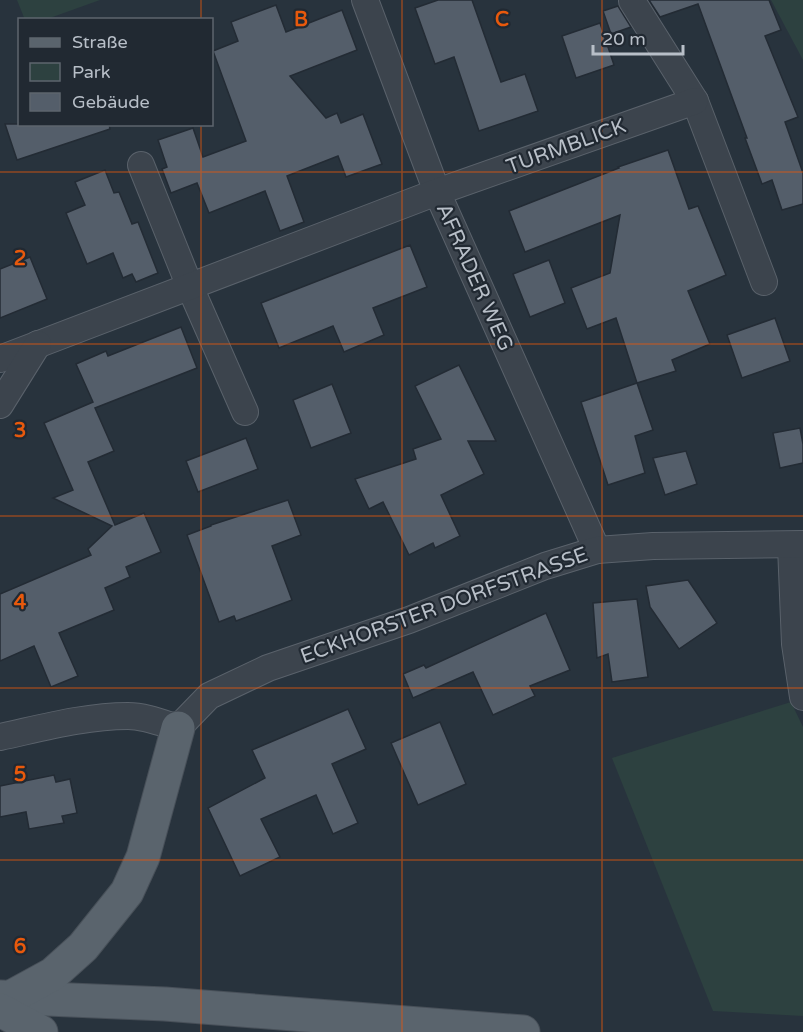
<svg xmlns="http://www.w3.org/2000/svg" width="803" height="1032" font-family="'Varela Round',sans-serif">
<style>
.green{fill:#2d4140}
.building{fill:#545e6a;stroke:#232b34;stroke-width:1.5}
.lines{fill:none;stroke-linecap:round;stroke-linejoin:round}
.street-casing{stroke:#5a626b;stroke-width:28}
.primary-casing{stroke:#485059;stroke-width:35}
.street{stroke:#3c444d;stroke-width:26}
.primary{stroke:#5a646d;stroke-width:33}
.grid{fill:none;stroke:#e8590c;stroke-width:1.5;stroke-opacity:0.55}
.labels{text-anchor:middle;stroke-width:4.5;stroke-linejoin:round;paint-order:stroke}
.street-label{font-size:21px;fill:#b8bfc8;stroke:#212932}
.grid-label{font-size:20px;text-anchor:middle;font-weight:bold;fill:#e8590c;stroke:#212932;stroke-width:4.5;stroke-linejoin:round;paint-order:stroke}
</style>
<rect width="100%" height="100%" fill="#28333d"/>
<g class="green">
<path d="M17 0H100L47 19 25 20Z"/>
<path d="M771 0H803V60Z"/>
<path d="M791 702 803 727V1016L713 1011 612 758Z"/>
</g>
<g class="building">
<path d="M438 0H472L501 82 525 74 538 111 479 131 454 57 435 64 415 8Z"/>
<path d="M649 0H769L781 30 765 36 798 117 785 122 803 173V204L782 210 772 180 762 184 745 138H747L698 4 660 17Z"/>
<path d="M276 5 286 32 342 10 357 50 290 76 326 118 337 113 341 123 363 114 382 164 346 177 338 156 287 176 304 222 280 231 265 191 209 213 197 183 171 193 162 169 167 167 158 140 193 128 203 157 246 141 213 51 238 41 231 22Z"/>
<path d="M618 6 631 27 611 34 603 11Z"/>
<path d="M600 23 614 65 576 78 562 36Z"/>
<path d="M5 124H109L110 129 17 160Z"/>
<path d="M668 150 689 209 698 206 726 275 688 291 710 344 672 360 676 371 637 383 616 318 587 329 571 288 610 273 620 215 525 252 509 211 619 168 618 167Z"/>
<path d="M105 170 114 193 119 192 132 224 138 222 158 273 136 282 132 274 123 278 113 253 87 264 66 213 85 205 75 182Z"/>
<path d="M410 245 427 287 373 308 384 335 344 352 333 326 279 348 261 303Z"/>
<path d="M30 257 47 299 0 318V269Z"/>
<path d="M549 260 565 303 530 317 513 274Z"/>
<path d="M775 318 790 361 742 378 727 335Z"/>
<path d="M181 327 197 368 95 408 114 451 88 462 115 525 144 513 161 552 126 567 130 577 105 588 114 610 59 633 78 676 51 687 34 646 0 661V594L91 555 88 549 112 526 53 498 73 490 44 423 93 402 76 364 106 351 108 356Z"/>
<path d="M459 365 496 441H468L484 474 441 495 460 536 435 548 433 543 409 555 383 502 369 509 355 479 416 459 413 449 441 439 415 386Z"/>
<path d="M637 383 653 430 635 436 645 473 608 485 581 402Z"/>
<path d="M332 384 351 433 311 448 293 400Z"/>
<path d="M800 428 803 444V463L780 468 773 433Z"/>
<path d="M246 438 258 469 198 492 186 461Z"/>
<path d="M686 451 697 484 665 495 653 458Z"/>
<path d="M288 500 301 535 272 546 292 600 236 621 234 616 219 622 187 535 211 526V525Z"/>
<path d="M688 580 717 623 679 649 650 607 646 586Z"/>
<path d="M637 599 648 677 612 682 608 654 597 658 593 603Z"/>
<path d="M546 613 570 670 530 686 535 696 493 715 473 672 413 698 403 674 424 665 426 668Z"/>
<path d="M348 709 366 749 332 764 358 823 333 834 316 795 261 819 280 857 240 876 208 808 265 778 252 750Z"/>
<path d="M440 722 466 784 418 805 391 743Z"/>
<path d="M54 775 56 782 70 779 77 813 62 816 64 823 29 829 26 812 0 817V786Z"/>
</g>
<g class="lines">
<defs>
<g id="street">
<path d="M365 0 437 192 597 550"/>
<path d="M632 1 695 101 764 282"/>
<path d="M141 165 190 287 245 412"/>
<path d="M0 359 437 192 695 101"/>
<path d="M0 405 38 344"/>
<path d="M791 546 795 644 803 697"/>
<path d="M0 737C42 728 85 716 128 716 145 716 162 723 178 728L209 696 268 668 409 620 545 566 597 550 653 546 803 544"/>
</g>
<g id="primary">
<path d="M0 997 165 1004 523 1032"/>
<path d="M11 997 53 974 83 947 127 892 143 857 178 728"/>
<path d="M0 1010 41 1032"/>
</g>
</defs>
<use href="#street" class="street-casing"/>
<use href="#primary" class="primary-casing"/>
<use href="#street" class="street"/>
<use href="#primary" class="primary"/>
</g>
<path class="grid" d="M201 0V20M402 0V1032M602 0V1032M201 124V1032M0 172H803M0 344H803M0 516H803M0 688H803M0 860H803"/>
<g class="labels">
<g class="street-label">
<text transform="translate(566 146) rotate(-20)" y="7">TURMBLICK</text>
<text transform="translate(475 277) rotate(66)" y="7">AFRADER WEG</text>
<text transform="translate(444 605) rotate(-20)" y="7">ECKHORSTER DORFSTRASSE</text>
</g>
</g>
<g class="grid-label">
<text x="301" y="26">B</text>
<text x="502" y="26">C</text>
<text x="20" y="265">2</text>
<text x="20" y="437">3</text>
<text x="20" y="609">4</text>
<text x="20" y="781">5</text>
<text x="20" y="953">6</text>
</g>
<rect x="18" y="18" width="195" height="108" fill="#212932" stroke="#5d656e" stroke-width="1.5"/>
<rect x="30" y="38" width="30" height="9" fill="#5a646d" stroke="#5d656e" stroke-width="1.5"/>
<text x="72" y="48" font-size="18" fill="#b8bfc8">Straße</text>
<rect x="30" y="63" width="30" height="18" fill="#2d4140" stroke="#5d656e" stroke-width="1.5"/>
<text x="72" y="78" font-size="18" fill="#b8bfc8">Park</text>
<rect x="30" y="93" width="30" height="18" fill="#545e6a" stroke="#5d656e" stroke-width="1.5"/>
<text x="72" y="108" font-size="18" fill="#b8bfc8">Gebäude</text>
<path d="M593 45v9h90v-9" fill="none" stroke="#b8bfc8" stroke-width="3"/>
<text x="602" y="45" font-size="18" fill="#b8bfc8" stroke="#212932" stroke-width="4.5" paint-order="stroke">20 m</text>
</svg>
